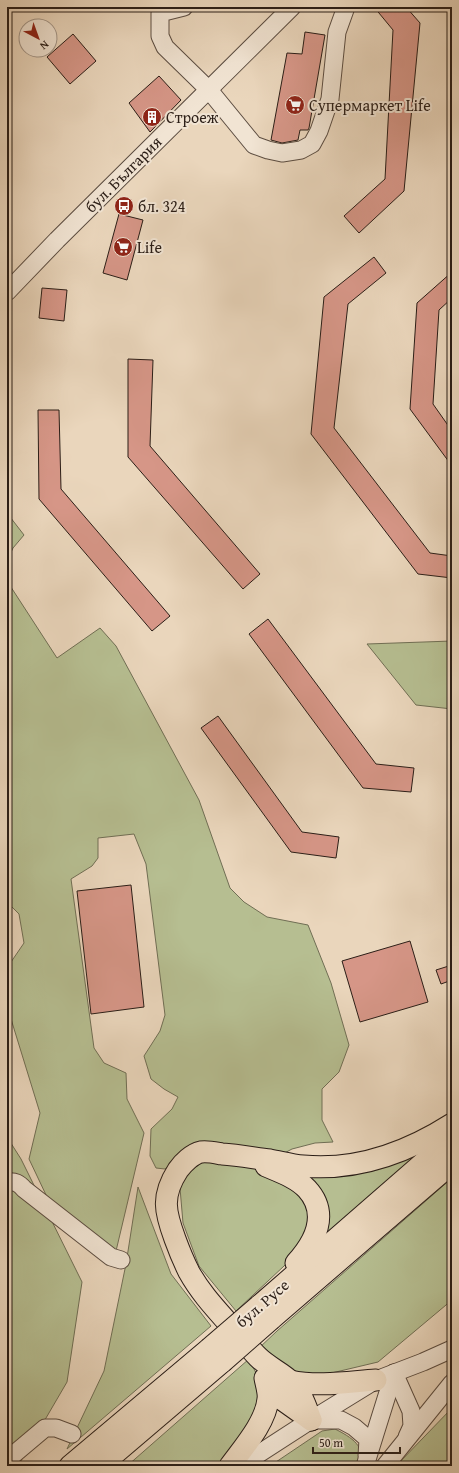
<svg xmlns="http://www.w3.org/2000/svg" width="459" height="1473" font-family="'Gentium Book Plus',serif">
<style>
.green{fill:#b6be91;stroke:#706e54}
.building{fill:#d69687;stroke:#2b1e17}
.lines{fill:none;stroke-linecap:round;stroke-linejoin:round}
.minor-casing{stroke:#5b4c40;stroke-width:19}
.major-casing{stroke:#2b1e17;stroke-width:23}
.minor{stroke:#f1e4d3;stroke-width:17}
.major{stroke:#ead6bc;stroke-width:21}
.major-bridge-casing{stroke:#2b1e17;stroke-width:23;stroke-linecap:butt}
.major-bridge{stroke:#ead6bc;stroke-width:21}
.labels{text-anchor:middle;stroke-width:4;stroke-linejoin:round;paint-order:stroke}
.poi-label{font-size:16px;fill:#2b1e17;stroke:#f1e4d3;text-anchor:start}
.street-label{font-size:16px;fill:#2b1e17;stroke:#f1e4d3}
</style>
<rect width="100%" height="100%" fill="#ead6bc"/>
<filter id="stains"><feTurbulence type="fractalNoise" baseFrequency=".005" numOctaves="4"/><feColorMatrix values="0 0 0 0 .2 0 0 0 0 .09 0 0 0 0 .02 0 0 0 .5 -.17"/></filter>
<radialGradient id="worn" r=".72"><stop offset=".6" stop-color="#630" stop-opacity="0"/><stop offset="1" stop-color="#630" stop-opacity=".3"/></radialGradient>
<g class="green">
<path d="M7 513 24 535 13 548 7 561Z"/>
<path d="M7 581 57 658 100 628 116 646 199 800 230 888 244 902 267 917 308 925 331 983 349 1045 339 1072 322 1089V1120L333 1142 315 1143 292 1149 275 1158 174 1161 165 1169 156 1168 150 1156 151 1129 172 1109 178 1097 164 1089 151 1079 144 1056 160 1031 165 1015 146 864 134 834 98 838V858L92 866 71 879 94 1048 104 1063 126 1073 127 1099 144 1133 116 1251 47 1197 29 1159 40 1113 7 1006V973L11 962 24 943 19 914 7 902Z"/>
<path d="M452 641V709L416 705 367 644Z"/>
<path d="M7 1137 21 1159 82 1282 67 1382 18 1466H7Z"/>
<path d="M434 1142 315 1248 306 1180 308 1171Z"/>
<path d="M203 1162 246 1165 294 1185 313 1215 300 1251 236 1311 199 1266 183 1223 180 1188 187 1173Z"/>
<path d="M452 1178V1300L378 1362 319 1376 289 1377 258 1349 277 1331Z"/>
<path d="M138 1187 171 1274 211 1326 67 1449 104 1371 126 1264Z"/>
<path d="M249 1359 264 1389 265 1400 230 1453 216 1466H127Z"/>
<path d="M452 1408V1466H396Z"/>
<path d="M335 1429C351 1437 368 1447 358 1466H270L322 1431Z"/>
</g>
<g class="building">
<path d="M374 7H406L420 23 404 191 359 233 344 216 385 179 393 30Z"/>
<path d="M305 32 325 35 309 128 308 130H300L298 140 282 143 271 140 287 53 302 54Z"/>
<path d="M73 34 96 61 70 84 47 57Z"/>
<path d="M159 76 181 100 150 132 129 103Z"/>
<path d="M119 214 143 220 127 280 103 273Z"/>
<path d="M374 257 386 273 348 304 334 428 430 553 452 556V578L418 574 311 434 324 297Z"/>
<path d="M452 272V298L439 310 433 404 452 431V466L410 409 417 303Z"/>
<path d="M42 288 67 290 64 321 39 318Z"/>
<path d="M128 359 153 360 150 446 260 574 243 589 128 457Z"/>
<path d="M38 410H59L61 489 170 616 152 631 39 499Z"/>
<path d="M268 619 376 764 414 768 411 792 363 788 249 634Z"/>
<path d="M218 716 302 832 339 837 336 858 291 852 201 728Z"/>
<path d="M131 885 144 1007 91 1014 77 891Z"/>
<path d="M410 941 428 1002 360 1022 342 961Z"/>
<path d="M452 965V980L441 984 436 970Z"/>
</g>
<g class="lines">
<defs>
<g id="minor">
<path d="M184 7 160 13V36L165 47 209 90 254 145 268 150 282 153 301 150 312 144 319 131 330 99 337 32 346 7"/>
<path d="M7 292 57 240 292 7"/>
<path d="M7 1182C15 1181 19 1183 24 1189L111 1257 121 1260"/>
<path d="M394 1373 411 1411 412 1426 407 1437"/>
<path d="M311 1420H341L354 1427 368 1439 367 1456"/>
<path d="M7 1460 45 1428H56L72 1434"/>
<path d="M240 1466 311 1420 376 1380 423 1362 452 1349"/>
<path d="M365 1466 394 1373"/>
<path d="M385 1466 452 1383"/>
</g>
<g id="major">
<path d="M266 1166C280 1172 297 1178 307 1189 330 1214 315 1242 296 1263"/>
<path d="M259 1306 452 1138"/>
<path d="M271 1319 452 1163"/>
<path d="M266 1379 280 1398 311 1420"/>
<path d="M290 1381C318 1387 348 1382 376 1380"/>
<path d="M311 1420C306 1407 301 1390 289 1380 280 1372 267 1366 258 1357 248 1347 239 1335 230 1325 215 1308 200 1292 189 1272 184 1262 179 1250 175 1239 165 1212 161 1196 178 1170 183 1163 192 1154 201 1152 208 1151 216 1153 222 1154 238 1155 254 1158 270 1160 281 1162 292 1165 303 1166 356 1171 408 1152 452 1124"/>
<path d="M70 1466 209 1349"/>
<path d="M100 1466 222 1362"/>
<path d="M230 1466C243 1448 266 1422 268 1399 269 1393 266 1384 265 1378"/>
</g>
</defs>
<use href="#minor" class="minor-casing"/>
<use href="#major" class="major-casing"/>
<use href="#minor" class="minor"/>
<use href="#major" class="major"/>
<defs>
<g id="major-bridge">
<path d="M209 1349 259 1306"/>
<path d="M222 1362 271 1319"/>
</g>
</defs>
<use href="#major-bridge" class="major-bridge-casing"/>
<use href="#major-bridge" class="major-bridge"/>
</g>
<defs>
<symbol id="supermarket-disc" viewBox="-11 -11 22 22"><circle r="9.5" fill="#8f2418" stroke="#f1e4d3"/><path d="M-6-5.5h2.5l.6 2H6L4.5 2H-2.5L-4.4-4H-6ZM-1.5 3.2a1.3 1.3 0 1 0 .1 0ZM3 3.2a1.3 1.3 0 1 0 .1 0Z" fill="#fff"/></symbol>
<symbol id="building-disc" viewBox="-11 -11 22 22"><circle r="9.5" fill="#8f2418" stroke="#f1e4d3"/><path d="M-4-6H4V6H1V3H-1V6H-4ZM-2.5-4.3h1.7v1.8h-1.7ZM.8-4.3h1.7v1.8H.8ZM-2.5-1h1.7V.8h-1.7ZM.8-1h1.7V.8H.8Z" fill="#fff"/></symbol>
<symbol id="bus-disc" viewBox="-11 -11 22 22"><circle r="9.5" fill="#8f2418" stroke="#f1e4d3"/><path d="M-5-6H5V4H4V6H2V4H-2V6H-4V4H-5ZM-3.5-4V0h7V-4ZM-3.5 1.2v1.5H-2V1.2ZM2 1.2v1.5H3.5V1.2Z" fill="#fff"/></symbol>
</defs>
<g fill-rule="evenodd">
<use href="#supermarket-disc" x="284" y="94" width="22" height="22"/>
<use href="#building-disc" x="141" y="106" width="22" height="22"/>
<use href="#bus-disc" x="113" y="195" width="22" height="22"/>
<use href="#supermarket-disc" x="112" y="236" width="22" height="22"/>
</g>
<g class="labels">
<g class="poi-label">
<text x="309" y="111">Супермаркет Life</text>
<text x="166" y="123">Строеж</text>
<text x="138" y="212">бл. 324</text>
<text x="137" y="253">Life</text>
</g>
<g class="street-label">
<text transform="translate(123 174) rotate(-45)" y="6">бул. България</text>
<text transform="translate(262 1303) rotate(-41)" y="6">бул. Русе</text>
</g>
</g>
<rect width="459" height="1473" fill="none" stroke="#ead6bc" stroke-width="24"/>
<rect x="8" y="8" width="443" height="1457" fill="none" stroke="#2b1e17" stroke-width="2"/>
<rect x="12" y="12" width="435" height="1449" fill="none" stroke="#2b1e17"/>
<g transform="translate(38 38) rotate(139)"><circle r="19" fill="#f1e4d3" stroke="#a29588"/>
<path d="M0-3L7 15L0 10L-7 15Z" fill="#8f2418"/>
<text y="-6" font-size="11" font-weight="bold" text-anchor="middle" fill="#2b1e17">N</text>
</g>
<path d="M313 1447v6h87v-6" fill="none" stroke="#2b1e17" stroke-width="2"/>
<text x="319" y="1447" font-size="12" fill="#2b1e17" stroke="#f1e4d3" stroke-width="3" paint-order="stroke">50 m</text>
<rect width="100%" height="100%" filter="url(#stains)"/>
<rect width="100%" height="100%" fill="url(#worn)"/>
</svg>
